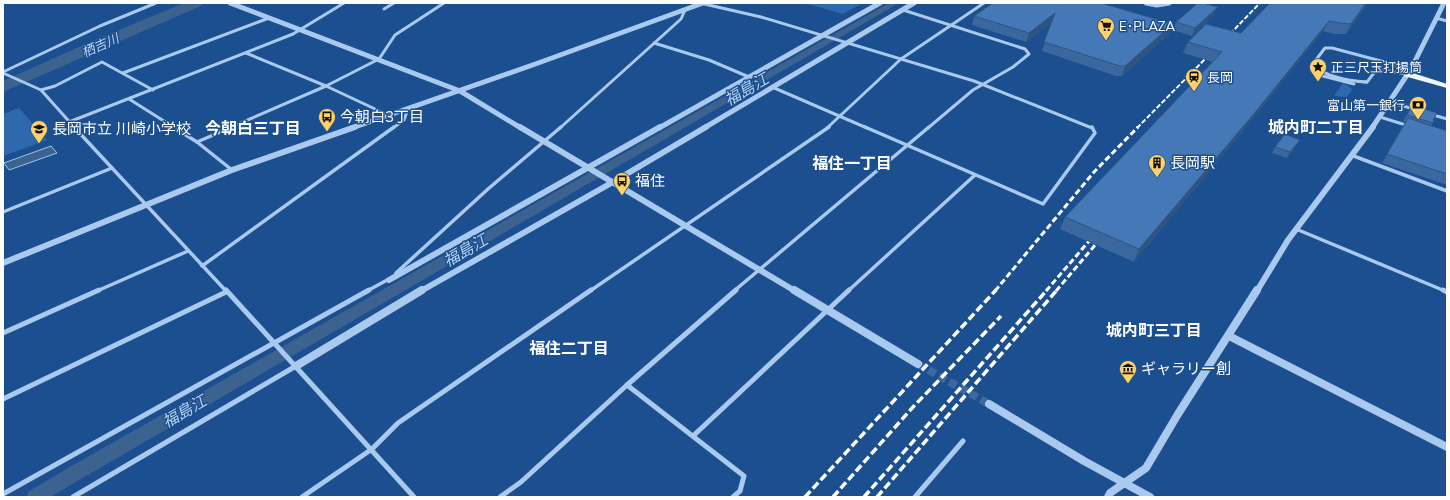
<svg xmlns="http://www.w3.org/2000/svg" width="1450" height="500" font-family="Mulish,'Noto Sans JP',sans-serif">
<style>
.green{fill:#2e69ad}
.water{fill:#3c6290;stroke:#9cc4f0}
.lines{fill:none;stroke-linecap:round;stroke-linejoin:round}
.canal{fill:#3c6290;fill-rule:evenodd}
.river{fill:#3c6290;fill-rule:evenodd}
.tertiary-tunnel{stroke:#3d69a0;stroke-width:8;stroke-dasharray:8 4;stroke-linecap:butt}
.minor-far2{stroke:#a9c9ee;stroke-width:3}
.minor-far1{stroke:#a9c9ee;stroke-width:3.5}
.minor{stroke:#a9c9ee;stroke-width:5}
.tertiary-far2{stroke:#a9c9ee;stroke-width:5}
.tertiary-far1{stroke:#a9c9ee;stroke-width:6}
.tertiary{stroke:#a9c9ee;stroke-width:8}
.primary{fill:#f0f6ff;fill-rule:evenodd}
.rail-far2{stroke:#fff;stroke-width:2;stroke-dasharray:5 2;stroke-linecap:butt}
.rail-far1{stroke:#fff;stroke-width:3;stroke-dasharray:6 3;stroke-linecap:butt}
.rail{stroke:#fff;stroke-width:3.5;stroke-dasharray:8 3.5;stroke-linecap:butt}
.wall{fill:#3a679d}
.shaded-wall{fill:#305480}
.building{fill:#4478b7;stroke:#305480}
.labels{text-anchor:middle;stroke-width:3;stroke-linejoin:round;paint-order:stroke}
.far-poi-label{font-size:13px;fill:#fff;stroke:#1b4f8f;text-anchor:start}
.far-water-label{font-size:13px;font-style:italic;fill:#b5d3f5;stroke:#1b4f8f}
.poi-label{font-size:15px;fill:#fff;stroke:#1b4f8f;text-anchor:start}
.water-label{font-size:16px;font-style:italic;fill:#b5d3f5;stroke:#1b4f8f}
.neighbourhood-label{font-size:16px;font-weight:bold;fill:#fff;stroke:#1b4f8f}
</style>
<rect width="100%" height="100%" fill="#1b4f8f"/>
<g class="green">
<path d="M804 3H863L843 14Z"/>
<path d="M1343 83 1351 88 1352 90 1347 97 1334 96Z"/>
<path d="M19 108 47 140 3 156V114Z"/>
</g>
<path class="water" d="M51 146 57 153 9 170 4 163Z"/>
<g class="lines">
<path class="canal" d="M889 3H899L50 497H26L29 491 82 460Z"/>
<path class="river" d="M184 3H203L201 6 3 92V81L90 42Z"/>
<path class="tertiary-tunnel" d="M918 364 989 404"/>
<g class="minor-far2">
<path d="M700 3 761 17 974 81 1092 128"/>
<path d="M384 9 394 3"/>
<path d="M903 10 1025 49 1029 54 1013 67 973 90 928 128"/>
<path d="M1436 18 1447 21"/>
<path d="M654 43 709 60 749 77"/>
<path d="M246 53 326 86 390 116"/>
<path d="M1312 65V71L1315 74 1354 84"/>
<path d="M3 72 100 26 156 3"/>
<path d="M3 73 41 90 75 128"/>
<path d="M123 73 269 18"/>
<path d="M1364 82H1367L1377 69 1407 74"/>
<path d="M1367 82C1348 81 1327 77 1312 65L1325 48H1332L1411 69"/>
<path d="M772 87 867 128"/>
<path d="M41 90 55 86 102 62 153 90"/>
<path d="M129 99 175 128"/>
<path d="M1389 102 1414 109"/>
<path d="M1430 114 1447 119"/>
<path d="M1380 117 1409 126"/>
<path d="M69 122 293 34 344 3"/>
<path d="M229 128 326 86 379 59 395 35 444 3"/>
<path d="M393 128 404 120 408 109"/>
<path d="M560 128 681 19 685 10"/>
<path d="M827 128 901 59 984 3"/>
</g>
<g class="minor-far1">
<path d="M74 127 226 291"/>
<path d="M173 127 197 142 232 170"/>
<path d="M865 127 1043 204 1095 133 1092 127"/>
<path d="M197 142 232 127"/>
<path d="M1351 155 1447 191"/>
<path d="M3 212 112 168"/>
<path d="M1296 229 1445 291"/>
<path d="M202 266 394 127"/>
<path d="M396 273 488 189 561 127"/>
<path d="M97 291 188 251"/>
<path d="M367 291 389 279"/>
<path d="M590 291 829 127"/>
<path d="M734 291 929 127"/>
<path d="M848 291 975 175"/>
</g>
<g class="minor">
<path d="M226 290 414 497"/>
<path d="M1443 290 1447 292"/>
<path d="M3 333 99 290"/>
<path d="M627 385 744 476 740 491 733 497"/>
<path d="M3 399 226 292"/>
<path d="M693 436 849 290"/>
<path d="M3 494 369 290"/>
<path d="M73 497 296 366"/>
<path d="M302 497 372 449 398 423 591 290"/>
<path d="M500 497 521 482 627 385 736 290"/>
<path d="M915 497 963 441"/>
</g>
<g class="tertiary-far2">
<path d="M230 3 460 91 521 128"/>
<path d="M1146 3 1157 5 1169 3"/>
<path d="M352 128 541 62 703 3"/>
<path d="M659 128 880 3"/>
<path d="M704 128 914 3"/>
<path d="M1372 128 1411 69 1444 3"/>
</g>
<g class="tertiary-far1">
<path d="M520 127 795 291"/>
<path d="M3 263 232 170 355 127"/>
<path d="M389 280 660 127"/>
<path d="M421 291 613 182 706 127"/>
<path d="M1257 291 1288 240 1373 127"/>
</g>
<g class="tertiary">
<path d="M794 290 918 364"/>
<path d="M1229 336 1447 447"/>
<path d="M296 366 422 290"/>
<path d="M989 404 1084 461 1150 497"/>
<path d="M1108 497 1110 493 1146 468 1178 414 1257 290"/>
</g>
<path class="primary" d="M1404 72H1410L1447 84V88L1404 76Z"/>
<g class="rail-far2">
<path d="M1225 39 1260 3"/>
<path d="M1137 128 1212 52"/>
</g>
<g class="rail-far1">
<path d="M995 291 1094 172 1138 127"/>
<path d="M1046 291 1096 233"/>
<path d="M1056 291 1102 237"/>
</g>
<g class="rail">
<path d="M805 497 996 290"/>
<path d="M833 497 913 407 1001 316"/>
<path d="M864 497 1047 290"/>
<path d="M877 497 1057 290"/>
</g>
</g>
<g class="wall">
<path d="M1270 3H1368L1346 34H1334L1323 31 1247 126 1134 262 1060 229 1065 217 1213 62 1183 53 1188 42 1241 33Z"/>
<path d="M1214 15 1192 36 1173 30 1176 22Z"/>
<path d="M974 16 1170 33 1122 76H1116L1042 51 1051 23 1026 42 972 25Z"/>
<path d="M1412 105 1434 120 1431 126 1447 131V185L1382 163 1406 122 1403 121Z"/>
<path d="M1296 146 1287 158 1272 153 1275 147Z"/>
</g>
<g class="shaded-wall">
<path d="M1366 3H1368L1346 34 1351 24Z"/>
<path d="M1218 7 1214 15 1192 36 1195 28Z"/>
<path d="M1055 13 1052 22 1026 42 1029 33Z"/>
<path d="M1329 21 1323 31 1247 126 1134 262 1139 249Z"/>
<path d="M1173 24 1170 33 1122 76 1125 66Z"/>
<path d="M1300 140 1296 146 1287 158 1290 152Z"/>
</g>
<g class="building">
<path d="M993 3H1101L1173 24 1125 66H1120L1044 42 1055 13 1029 33 974 16Z"/>
<path d="M1198 3H1203L1218 7 1195 28 1176 22Z"/>
<path d="M1270 3H1366L1351 24 1340 23 1329 21 1253 115 1139 249 1065 217 1222 52 1188 42 1206 24 1241 33Z"/>
<path d="M1412 105 1437 113 1433 120H1434L1433 123 1407 115Z"/>
<path d="M1408 118 1447 131V174L1387 154Z"/>
<path d="M1285 134 1300 140 1290 152 1275 147Z"/>
</g>
<defs>
<symbol id="supermarket-pin" viewBox="-11 -11 22 30"><path d="M0 17L-7.5 6A9.5 9.5 0 1 1 7.5 6Z" fill="#ffd166" stroke="#1b4f8f"/><path d="M-6-5.5h2.5l.6 2H6L4.5 2H-2.5L-4.4-4H-6ZM-1.5 3.2a1.3 1.3 0 1 0 .1 0ZM3 3.2a1.3 1.3 0 1 0 .1 0Z" fill="#111"/></symbol>
<symbol id="sight-pin" viewBox="-11 -11 22 30"><path d="M0 17L-7.5 6A9.5 9.5 0 1 1 7.5 6Z" fill="#ffd166" stroke="#1b4f8f"/><path d="M0-6L1.8-2.2L6-1.7L2.9 1.2L3.7 5.4L0 3.3L-3.7 5.4L-2.9 1.2L-6-1.7L-1.8-2.2Z" fill="#111"/></symbol>
<symbol id="station-pin" viewBox="-11 -11 22 30"><path d="M0 17L-7.5 6A9.5 9.5 0 1 1 7.5 6Z" fill="#ffd166" stroke="#1b4f8f"/><path d="M-3-6H3Q5-6 5-4V2Q5 4 3 4L4.5 6H3L1.5 4h-3L-3 6H-4.5L-3 4Q-5 4-5 2V-4Q-5-6-3-6ZM-3.5-4v3h7v-3ZM-3.5 1v1.5H-2V1ZM2 1v1.5H3.5V1Z" fill="#111"/></symbol>
<symbol id="bank-pin" viewBox="-11 -11 22 30"><path d="M0 17L-7.5 6A9.5 9.5 0 1 1 7.5 6Z" fill="#ffd166" stroke="#1b4f8f"/><path d="M-6-4H6V4H-6ZM0-2.3a2.3 2.3 0 1 0 0 4.6a2.3 2.3 0 1 0 0-4.6Z" fill="#111"/></symbol>
<symbol id="bus-pin" viewBox="-11 -11 22 30"><path d="M0 17L-7.5 6A9.5 9.5 0 1 1 7.5 6Z" fill="#ffd166" stroke="#1b4f8f"/><path d="M-5-6H5V4H4V6H2V4H-2V6H-4V4H-5ZM-3.5-4V0h7V-4ZM-3.5 1.2v1.5H-2V1.2ZM2 1.2v1.5H3.5V1.2Z" fill="#111"/></symbol>
<symbol id="school-pin" viewBox="-11 -11 22 30"><path d="M0 17L-7.5 6A9.5 9.5 0 1 1 7.5 6Z" fill="#ffd166" stroke="#1b4f8f"/><path d="M0-5L7-2L0 1L-7-2ZM-4 1L0 2.5L4 1V4Q0 6-4 4Z" fill="#111"/></symbol>
<symbol id="building-pin" viewBox="-11 -11 22 30"><path d="M0 17L-7.5 6A9.5 9.5 0 1 1 7.5 6Z" fill="#ffd166" stroke="#1b4f8f"/><path d="M-4-6H4V6H1V3H-1V6H-4ZM-2.5-4.3h1.7v1.8h-1.7ZM.8-4.3h1.7v1.8H.8ZM-2.5-1h1.7V.8h-1.7ZM.8-1h1.7V.8H.8Z" fill="#111"/></symbol>
<symbol id="museum-pin" viewBox="-11 -11 22 30"><path d="M0 17L-7.5 6A9.5 9.5 0 1 1 7.5 6Z" fill="#ffd166" stroke="#1b4f8f"/><path d="M0-6L6-3V-2H-6V-3ZM-5-1h2V3h-2ZM-1-1h2V3h-2ZM3-1h2V3H3ZM-6 4H6V6H-6Z" fill="#111"/></symbol>
</defs>
<g fill-rule="evenodd">
<use href="#supermarket-pin" x="1096" y="16" width="20" height="27"/>
<use href="#sight-pin" x="1308" y="57" width="20" height="27"/>
<use href="#station-pin" x="1184" y="67" width="20" height="27"/>
<use href="#bank-pin" x="1408" y="95" width="20" height="27"/>
<use href="#bus-pin" x="317" y="107" width="20" height="27"/>
<use href="#school-pin" x="29" y="119" width="20" height="27"/>
<use href="#building-pin" x="1147" y="153" width="20" height="27"/>
<use href="#bus-pin" x="612" y="171" width="20" height="27"/>
<use href="#museum-pin" x="1118" y="359" width="20" height="27"/>
</g>
<g class="labels">
<g class="far-poi-label">
<text x="1119" y="31">E･PLAZA</text>
<text x="1331" y="72">正三尺玉打揚筒</text>
<text x="1207" y="82">長岡</text>
<text x="1405" y="110" text-anchor="end">富山第一銀行</text>
</g>
<g class="far-water-label">
<text transform="translate(100 45) rotate(-24)" y="5">栖吉川</text>
</g>
<g class="poi-label">
<text x="340" y="122">今朝白3丁目</text>
<text x="52" y="134">長岡市立 川崎小学校</text>
<text x="1170" y="168">長岡駅</text>
<text x="635" y="186">福住</text>
<text x="1141" y="374">ギャラリー創</text>
</g>
<g class="water-label">
<text transform="translate(746 89) rotate(-30)" y="6">福島江</text>
<text transform="translate(465 250) rotate(-30)" y="6">福島江</text>
<text transform="translate(184 411) rotate(-30)" y="6">福島江</text>
</g>
<g class="neighbourhood-label">
<text x="1316" y="133">城内町二丁目</text>
<text x="253" y="134">今朝白三丁目</text>
<text x="852" y="169">福住一丁目</text>
<text x="1154" y="336">城内町三丁目</text>
<text x="569" y="354">福住二丁目</text>
</g>
</g>
<rect width="1450" height="500" fill="none" stroke="#ffffff" stroke-width="8"/>
</svg>
